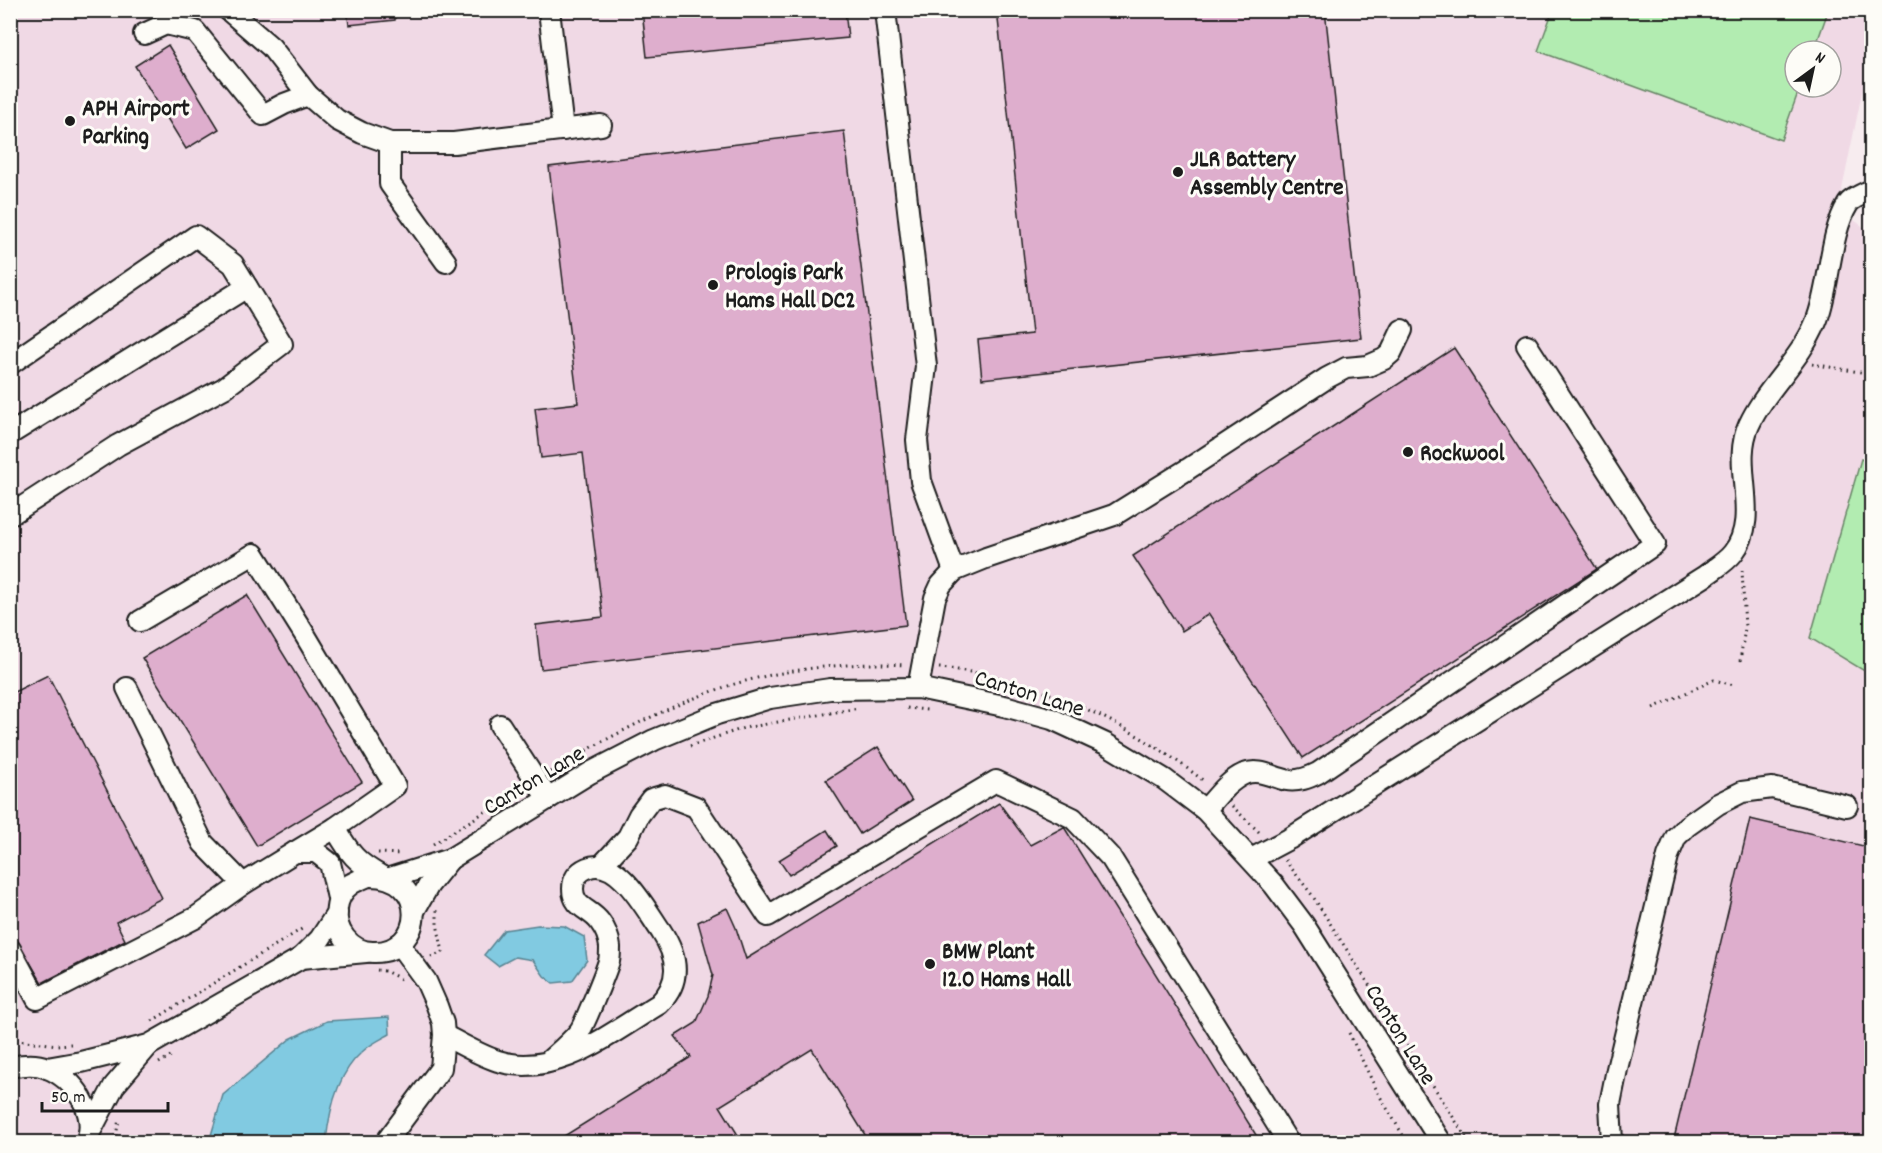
<svg xmlns="http://www.w3.org/2000/svg" width="1882" height="1153" font-family="Dekko,sans-serif">
<style>
.built{fill:#f0d9e5;fill-rule:evenodd}
.green{fill:#b2ecb1;stroke:#678466;stroke-width:1.5}
.water{fill:#81cae1;stroke:#598492;stroke-width:1.5}
.building{fill:#deaecd;stroke:#1c1c1c;stroke-width:1.5}
.lines{fill:none;stroke-linecap:round;stroke-linejoin:round}
.minor-casing{stroke:#1c1c1c;stroke-width:24}
.path{stroke:#1c1c1c;stroke-width:3;stroke-dasharray:1.5 4.5;stroke-linecap:butt}
.minor{stroke:#fdfcf7;stroke-width:20}
.poi-dot{fill:#1c1c1c;stroke:#fdfcf7;stroke-width:2}
.labels{text-anchor:middle;stroke-width:6;stroke-linejoin:round;paint-order:stroke}
.poi-label{font-size:24px;font-weight:bold;fill:#1c1c1c;stroke:#fdfcf7;text-anchor:start}
.street-label{font-size:24px;fill:#1c1c1c;stroke:#fdfcf7}
</style>
<rect width="100%" height="100%" fill="#f7ecef"/>
<filter id="ink" filterUnits="userSpaceOnUse"><feTurbulence type="fractalNoise" baseFrequency=".0167" numOctaves="2"/><feDisplacementMap in="SourceGraphic" scale="12" xChannelSelector="R" yChannelSelector="G"/><feConvolveMatrix kernelMatrix="1 2 1 2 8 2 1 2 1" color-interpolation-filters="sRGB"/></filter>
<g filter="url(#ink)">
<path class="built" d="M10 11H1871V49L1838 209 1871 232V422L1810 638 1871 675V1142H11ZM1795 51H1831V87H1795Z"/>
<g class="green">
<path d="M1553 10H1828V11L1814 51H1795V87H1800L1781 140 1538 51Z"/>
<path d="M1861 459 1871 462V675L1810 638Z"/>
</g>
<g class="water">
<path d="M538 925 564 926 584 937 587 960 572 981 553 983 544 976 533 960 515 957 498 966 484 955 504 930Z"/>
<path d="M389 1017 390 1034C381 1039 370 1044 362 1052 338 1073 329 1112 326 1142H209L223 1095 290 1039 327 1021Z"/>
</g>
<g class="building">
<path d="M347 10H395V20L349 25Z"/>
<path d="M642 10H845L848 38 647 57Z"/>
<path d="M997 10H1325L1361 338 982 379 978 340 1032 334Z"/>
<path d="M168 45 219 129 186 149 135 66Z"/>
<path d="M844 131 906 625 541 669 536 625 603 617 583 453 541 458 535 408 578 403 549 167Z"/>
<path d="M1454 348 1597 569 1303 758 1209 614 1182 631 1133 556Z"/>
<path d="M247 595 362 782 257 846 142 658Z"/>
<path d="M48 675 162 898 116 922 125 940 42 983 10 928V694Z"/>
<path d="M878 747 912 801 860 834 826 780Z"/>
<path d="M999 803 1030 845 1064 827 1261 1143H870L812 1049 720 1106 743 1143H553L691 1057 675 1036 696 1023 708 996 713 975 698 922 727 908 736 928 746 959Z"/>
<path d="M1750 819 1872 848V932L1867 950 1872 952V1143H1673Z"/>
<path d="M827 830 837 846 789 875 779 860Z"/>
</g>
<g class="lines">
<defs>
<g id="minor">
<path d="M228 10 271 47 308 95 337 120 362 133 390 143H454L601 125"/>
<path d="M549 10 563 130"/>
<path d="M885 10 926 366 917 440 921 481 954 571"/>
<path d="M144 34 166 24 195 31 263 115 284 104 308 95"/>
<path d="M390 143V184L446 262"/>
<path d="M10 364 196 236 233 264 282 344 224 388 118 445 10 515"/>
<path d="M10 434 247 287"/>
<path d="M140 621 254 554 305 635 395 786 335 828 295 852"/>
<path d="M127 688 203 843 243 884"/>
<path d="M918 688 935 598 941 585 954 571 986 558 1114 515 1188 469 1327 378 1346 368 1368 366 1384 359 1391 353 1402 330"/>
<path d="M500 725 548 799"/>
<path d="M1205 810C1216 798 1228 781 1244 774 1259 768 1272 777 1286 780 1298 782 1308 778 1318 773L1655 544 1527 345"/>
<path d="M335 828C350 853 354 861 381 876"/>
<path d="M1251 859 1289 839 1705 576C1714 569 1726 562 1733 553 1762 516 1730 466 1749 425 1766 388 1800 361 1816 322 1830 289 1829 234 1848 204 1851 199 1861 195 1867 192"/>
<path d="M602 865 628 837 639 815 651 799 665 795 696 807 768 916 996 781 1073 818 1111 858 1288 1142"/>
<path d="M368 876C431 874 425 954 373 952 363 952 352 947 345 938 332 922 334 896 351 884 356 881 362 879 368 876Z"/>
<path d="M390 878 450 859 590 773 654 740 717 714 770 698 830 689 918 688 1004 706 1052 719 1106 744 1164 779 1205 810 1274 885 1304 925 1441 1142"/>
<path d="M414 911 429 885 450 859"/>
<path d="M10 949 37 999 195 918 243 884 295 852H316L330 863 338 898"/>
<path d="M301 958 366 952"/>
<path d="M444 1035C461 1044 479 1055 498 1061 556 1079 612 1032 659 1004 682 981 678 957 661 931 646 910 618 855 587 868 578 872 573 878 573 889 573 908 591 909 600 922 606 930 609 938 610 947 610 951 610 957 609 961 606 971 584 1026 579 1032 570 1043 559 1052 549 1061"/>
<path d="M10 1067C23 1065 35 1063 47 1068 74 1078 99 1114 86 1142"/>
<path d="M47 1068 81 1062 149 1045 301 958 320 939 337 913"/>
<path d="M90 1132 114 1086 149 1045"/>
<path d="M386 1142 441 1068 444 1035 443 1023 437 1006 426 981 399 944"/>
<path d="M1612 1142 1610 1104 1617 1069 1668 856 1676 837 1687 826 1718 804 1742 792 1772 788 1847 806"/>
</g>
</defs>
<use href="#minor" class="minor-casing"/>
<g class="path">
<path d="M1812 364 1872 374"/>
<path d="M1740 661 1745 628 1742 570"/>
<path d="M939 668C1031 675 1134 725 1205 782"/>
<path d="M907 708 927 710"/>
<path d="M1653 708 1714 680 1734 685"/>
<path d="M690 746 744 728 859 708"/>
<path d="M550 772C600 741 664 708 719 689 774 670 848 661 905 665"/>
<path d="M1232 806 1260 833"/>
<path d="M433 844 522 789"/>
<path d="M378 853 401 854"/>
<path d="M1285 860 1312 895 1469 1142"/>
<path d="M431 957 443 952 437 924V910"/>
<path d="M377 970 385 971 401 979"/>
<path d="M152 1021 305 927"/>
<path d="M1349 1033 1378 1093 1407 1142"/>
<path d="M10 1039 57 1045 71 1044"/>
<path d="M159 1063 174 1054"/>
<path d="M115 1142 119 1119"/>
</g>
<use href="#minor" class="minor"/>
</g>
</g>
<g class="poi-dot">
<circle cx="70" cy="121" r="6"/>
<circle cx="1178" cy="172" r="6"/>
<circle cx="713" cy="285" r="6"/>
<circle cx="1408" cy="452" r="6"/>
<circle cx="930" cy="964" r="6"/>
</g>
<g class="labels">
<g class="poi-label">
<text x="82" y="115">APH Airport<tspan x="82" dy="28">Parking</tspan></text>
<text x="1190" y="166">JLR Battery<tspan x="1190" dy="28">Assembly Centre</tspan></text>
<text x="725" y="279">Prologis Park<tspan x="725" dy="28">Hams Hall DC2</tspan></text>
<text x="1420" y="460">Rockwool</text>
<text x="942" y="958">BMW Plant<tspan x="942" dy="28">12.0 Hams Hall</tspan></text>
</g>
<g class="street-label">
<text transform="translate(1030 692) rotate(17)" y="8">Canton Lane</text>
<text transform="translate(533 779) rotate(-31)" y="8">Canton Lane</text>
<text transform="translate(1402 1034) rotate(58)" y="8">Canton Lane</text>
</g>
</g>
<rect width="1882" height="1153" fill="none" stroke="#fdfcf7" stroke-width="36"/>
<rect x="18" y="18" width="1846" height="1117" fill="none" stroke="#1c1c1c" stroke-width="2" filter="url(#ink)"/>
<g transform="translate(1813 69) rotate(33)"><circle r="28" fill="#fdfcf7" stroke="#a3a29f" stroke-width="1.5"/>
<path d="M0-4.5L10 22L0 15L-10 22Z" fill="#1c1c1c"/>
<text y="-9" font-size="16" font-weight="bold" text-anchor="middle" fill="#1c1c1c">N</text>
</g>
<path d="M42 1102v9h126v-9" fill="none" stroke="#1c1c1c" stroke-width="3"/>
<text x="51" y="1102" font-size="18" fill="#1c1c1c" stroke="#fdfcf7" stroke-width="4.5" paint-order="stroke">50 m</text>
</svg>
